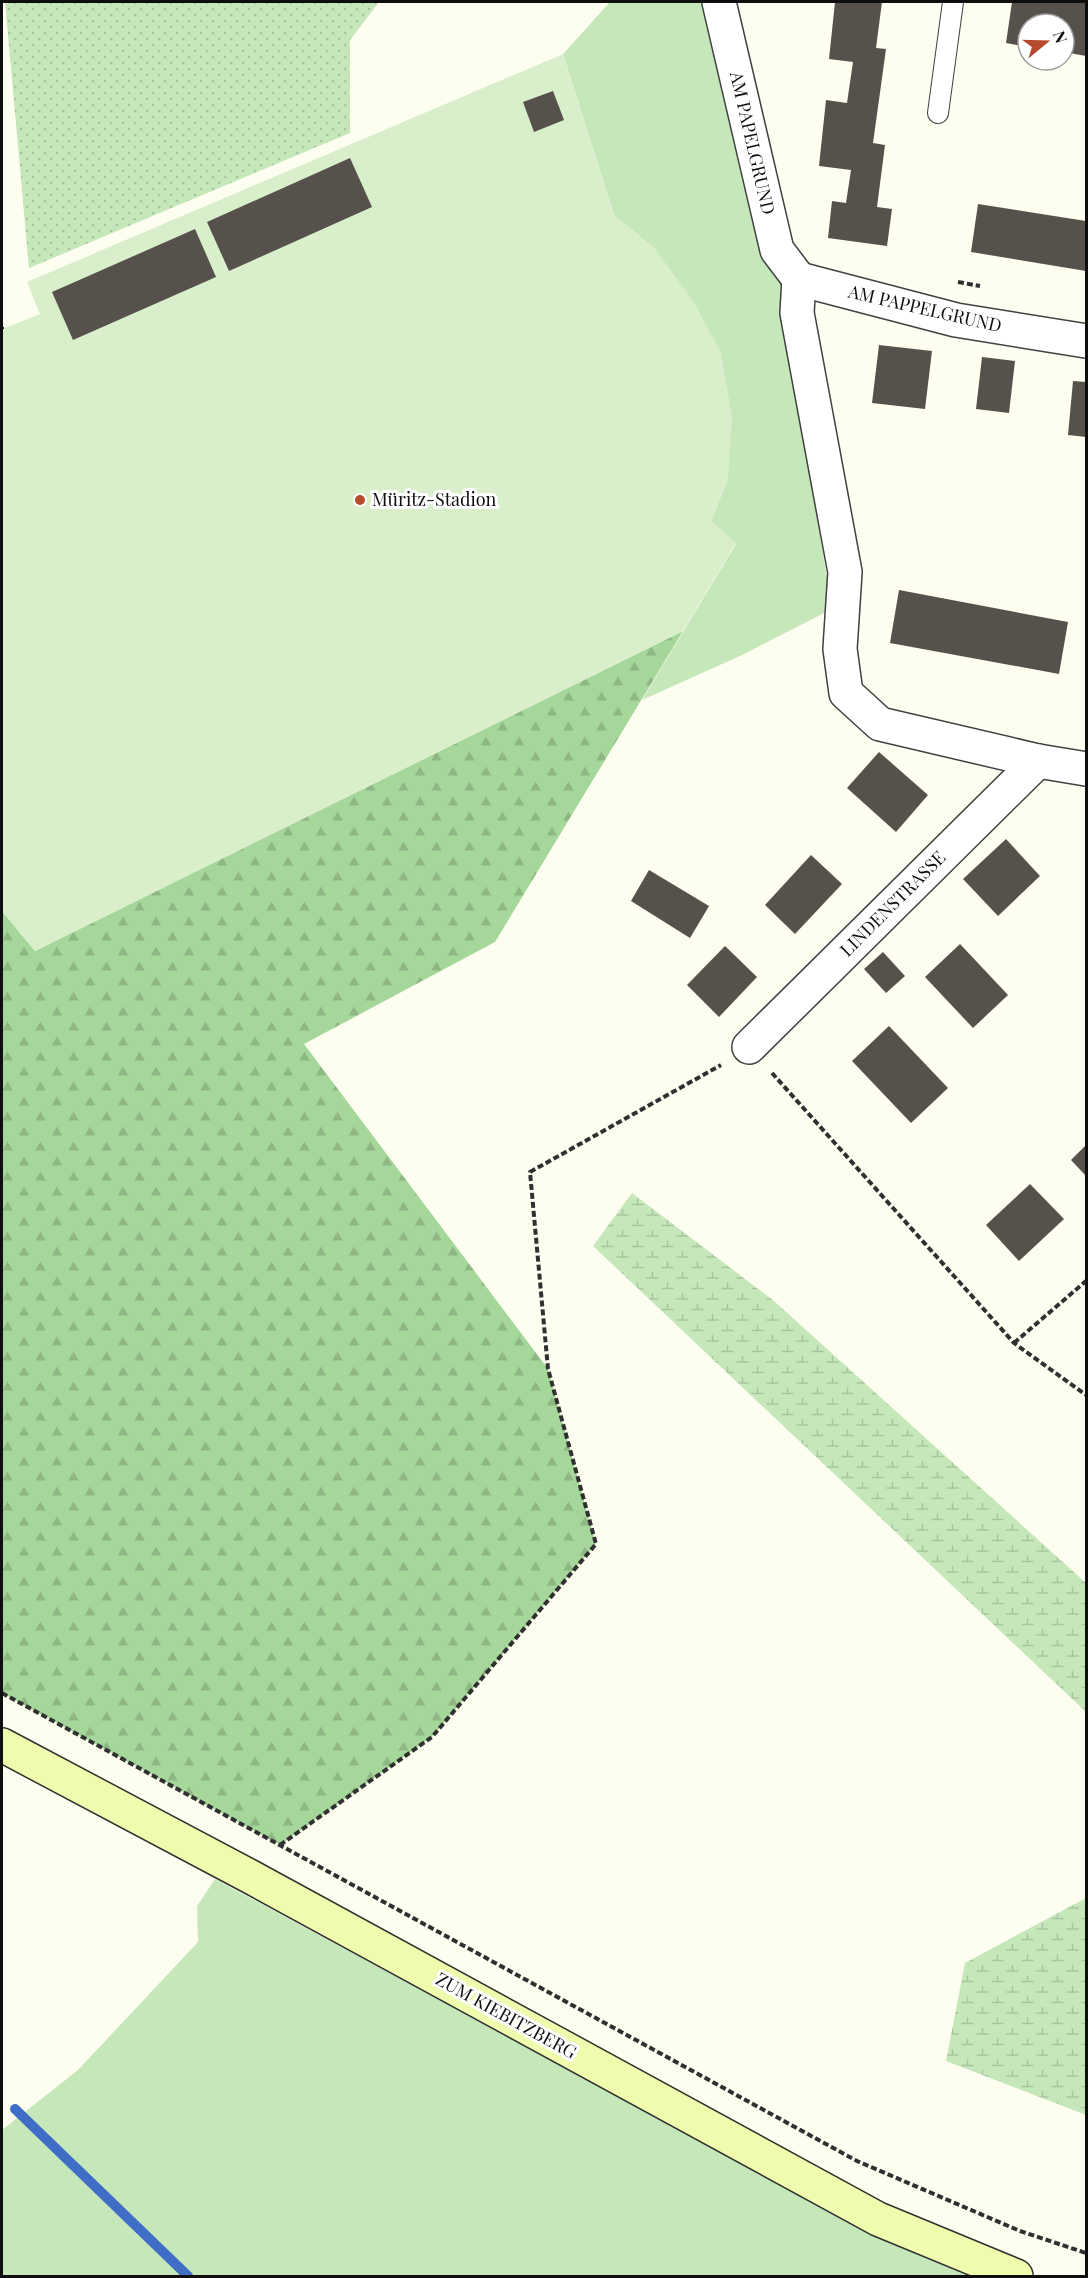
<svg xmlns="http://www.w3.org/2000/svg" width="1088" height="2278" font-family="'Playfair Display',serif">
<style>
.grass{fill:#c6e7ba}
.forest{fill:url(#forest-firs)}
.wetland{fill:url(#wetland-marsh)}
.garden{fill:url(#garden-dots)}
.pitch{fill:#d9efcc}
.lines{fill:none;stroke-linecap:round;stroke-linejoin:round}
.stream{stroke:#406ec7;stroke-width:10}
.building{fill:#56524b}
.lane-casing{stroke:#414141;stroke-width:22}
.street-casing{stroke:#414141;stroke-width:36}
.secondary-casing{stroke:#303030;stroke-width:36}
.path{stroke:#303030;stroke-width:4;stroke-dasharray:6 3;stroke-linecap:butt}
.lane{stroke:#fff;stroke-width:20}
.street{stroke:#fff;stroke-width:33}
.secondary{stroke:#effbad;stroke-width:33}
.poi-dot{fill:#b74a2c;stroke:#fff;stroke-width:2}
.labels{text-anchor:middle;stroke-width:6;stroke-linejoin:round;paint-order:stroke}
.street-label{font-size:18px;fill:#0e0e0e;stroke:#fff}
.poi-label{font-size:18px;fill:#0e0e0e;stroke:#fff;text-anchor:start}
</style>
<defs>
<pattern id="forest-firs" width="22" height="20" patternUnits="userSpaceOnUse" patternTransform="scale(1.5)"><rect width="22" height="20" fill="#a6d79a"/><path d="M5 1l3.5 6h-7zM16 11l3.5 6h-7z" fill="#8eb784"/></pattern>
<pattern id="wetland-marsh" width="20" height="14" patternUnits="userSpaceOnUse" patternTransform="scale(1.5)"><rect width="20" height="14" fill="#c6e7ba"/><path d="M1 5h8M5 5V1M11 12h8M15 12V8" fill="none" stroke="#a9c59f"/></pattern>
<pattern id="garden-dots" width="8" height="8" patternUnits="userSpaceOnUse" patternTransform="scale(1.5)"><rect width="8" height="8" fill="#c6e7ba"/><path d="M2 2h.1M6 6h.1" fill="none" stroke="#a9c59f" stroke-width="1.8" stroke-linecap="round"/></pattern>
</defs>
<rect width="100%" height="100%" fill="#fdfeef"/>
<g class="grass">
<path d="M610 2H719L799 279 784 312 832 609 742 655 642 700 736 544 711 521 728 479 655 249 614 215 563 54Z"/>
<path d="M215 1879 791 2190 974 2276H2V2130L78 2070 198 1942 197 1906Z"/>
</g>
<path class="forest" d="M683 631 495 942 304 1044 548 1369 596 1544 432 1737 280 1845 2 1693V911L35 951Z"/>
<g class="wetland">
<path d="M632 1193 774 1301 1086 1583V1712L593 1246Z"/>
<path d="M1086 1898V2115L946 2061 965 1963Z"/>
</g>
<path class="garden" d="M5 2H379L350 40V133L29 268Z"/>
<path class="pitch" d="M563 54 614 215 655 249 694 302 721 353 732 417 728 479 711 521 736 543 683 631 35 951 2 911V329L40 314 27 282Z"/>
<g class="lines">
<path class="stream" d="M15 2109 188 2276"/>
</g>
<g class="building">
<path d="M835 2 855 3 882 2 876 48 886 49 873 143 885 145 877 207 892 209 887 246 828 238 832 201 846 203 851 170 819 166 826 100 847 103 853 62 829 59Z"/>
<path d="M1012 2H1086V56L1064 52V24H1028V47L1006 43Z"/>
<path d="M553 91 564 120 534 132 523 102Z"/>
<path d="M350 158 372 207 229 271 207 222Z"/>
<path d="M978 204 1086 221V271L971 252Z"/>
<path d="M195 229 216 277 73 340 52 292Z"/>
<path d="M879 345 932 351 925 409 872 403Z"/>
<path d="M982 357 1015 361 1009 413 976 409Z"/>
<path d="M1073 381 1086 382V437L1068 435Z"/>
<path d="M899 590 1068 622 1059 674 890 643Z"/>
<path d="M879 752 928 795 896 832 847 788Z"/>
<path d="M1006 839 1040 876 998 916 963 879Z"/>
<path d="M811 855 842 884 795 934 765 905Z"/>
<path d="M649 870 709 906 690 938 631 901Z"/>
<path d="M960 944 1008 995 973 1028 925 977Z"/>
<path d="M725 946 757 977 719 1017 687 985Z"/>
<path d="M883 952 905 976 886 993 864 969Z"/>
<path d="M889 1026 948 1088 911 1123 852 1061Z"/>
<path d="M1086 1145V1176L1071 1160Z"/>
<path d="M1030 1184 1064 1219 1019 1261 986 1225Z"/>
</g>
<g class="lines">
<defs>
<path id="lane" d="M938 113 953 2"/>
<g id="street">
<path d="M719 2 777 250 799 279"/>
<path d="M799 279 797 313 845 572 840 649 846 693 880 724 1038 761 1086 769"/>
<path d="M799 279 956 320 1086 341"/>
<path d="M749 1047 1038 761"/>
</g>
<path id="secondary" d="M2 1745 251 1877 878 2219 1016 2276"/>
</defs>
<use href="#lane" class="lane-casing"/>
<use href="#street" class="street-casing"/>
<use href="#secondary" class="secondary-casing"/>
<g class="path">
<path d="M958 282 980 286"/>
<path d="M2 327V329"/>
<path d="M772 1073 1014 1343 1086 1395"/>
<path d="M1014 1343 1086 1281"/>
<path d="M2 1693 857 2161 1020 2231 1086 2253"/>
<path d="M280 1845 432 1737 596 1544 548 1369 530 1172 721 1065"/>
</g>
<use href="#lane" class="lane"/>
<use href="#street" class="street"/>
<use href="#secondary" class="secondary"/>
</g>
<circle class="poi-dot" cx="360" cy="500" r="6"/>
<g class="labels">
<g class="street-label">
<text transform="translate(752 143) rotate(77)" y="6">AM PAPELGRUND</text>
<text transform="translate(925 309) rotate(13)" y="6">AM PAPPELGRUND</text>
<text transform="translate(893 904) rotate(-45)" y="6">LINDENSTRASSE</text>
<text transform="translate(506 2016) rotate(29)" y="6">ZUM KIEBITZBERG</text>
</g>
<g class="poi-label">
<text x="372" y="506">Müritz-Stadion</text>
</g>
</g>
<rect width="1088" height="2278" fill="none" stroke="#0e0e0e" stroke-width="6"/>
<g transform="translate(1046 42) rotate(71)"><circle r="28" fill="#ffffff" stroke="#9f9f9f" stroke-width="1.5"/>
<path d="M0-4.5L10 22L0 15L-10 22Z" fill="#b74a2c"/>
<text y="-9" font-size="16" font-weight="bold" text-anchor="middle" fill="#0e0e0e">N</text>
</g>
</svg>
